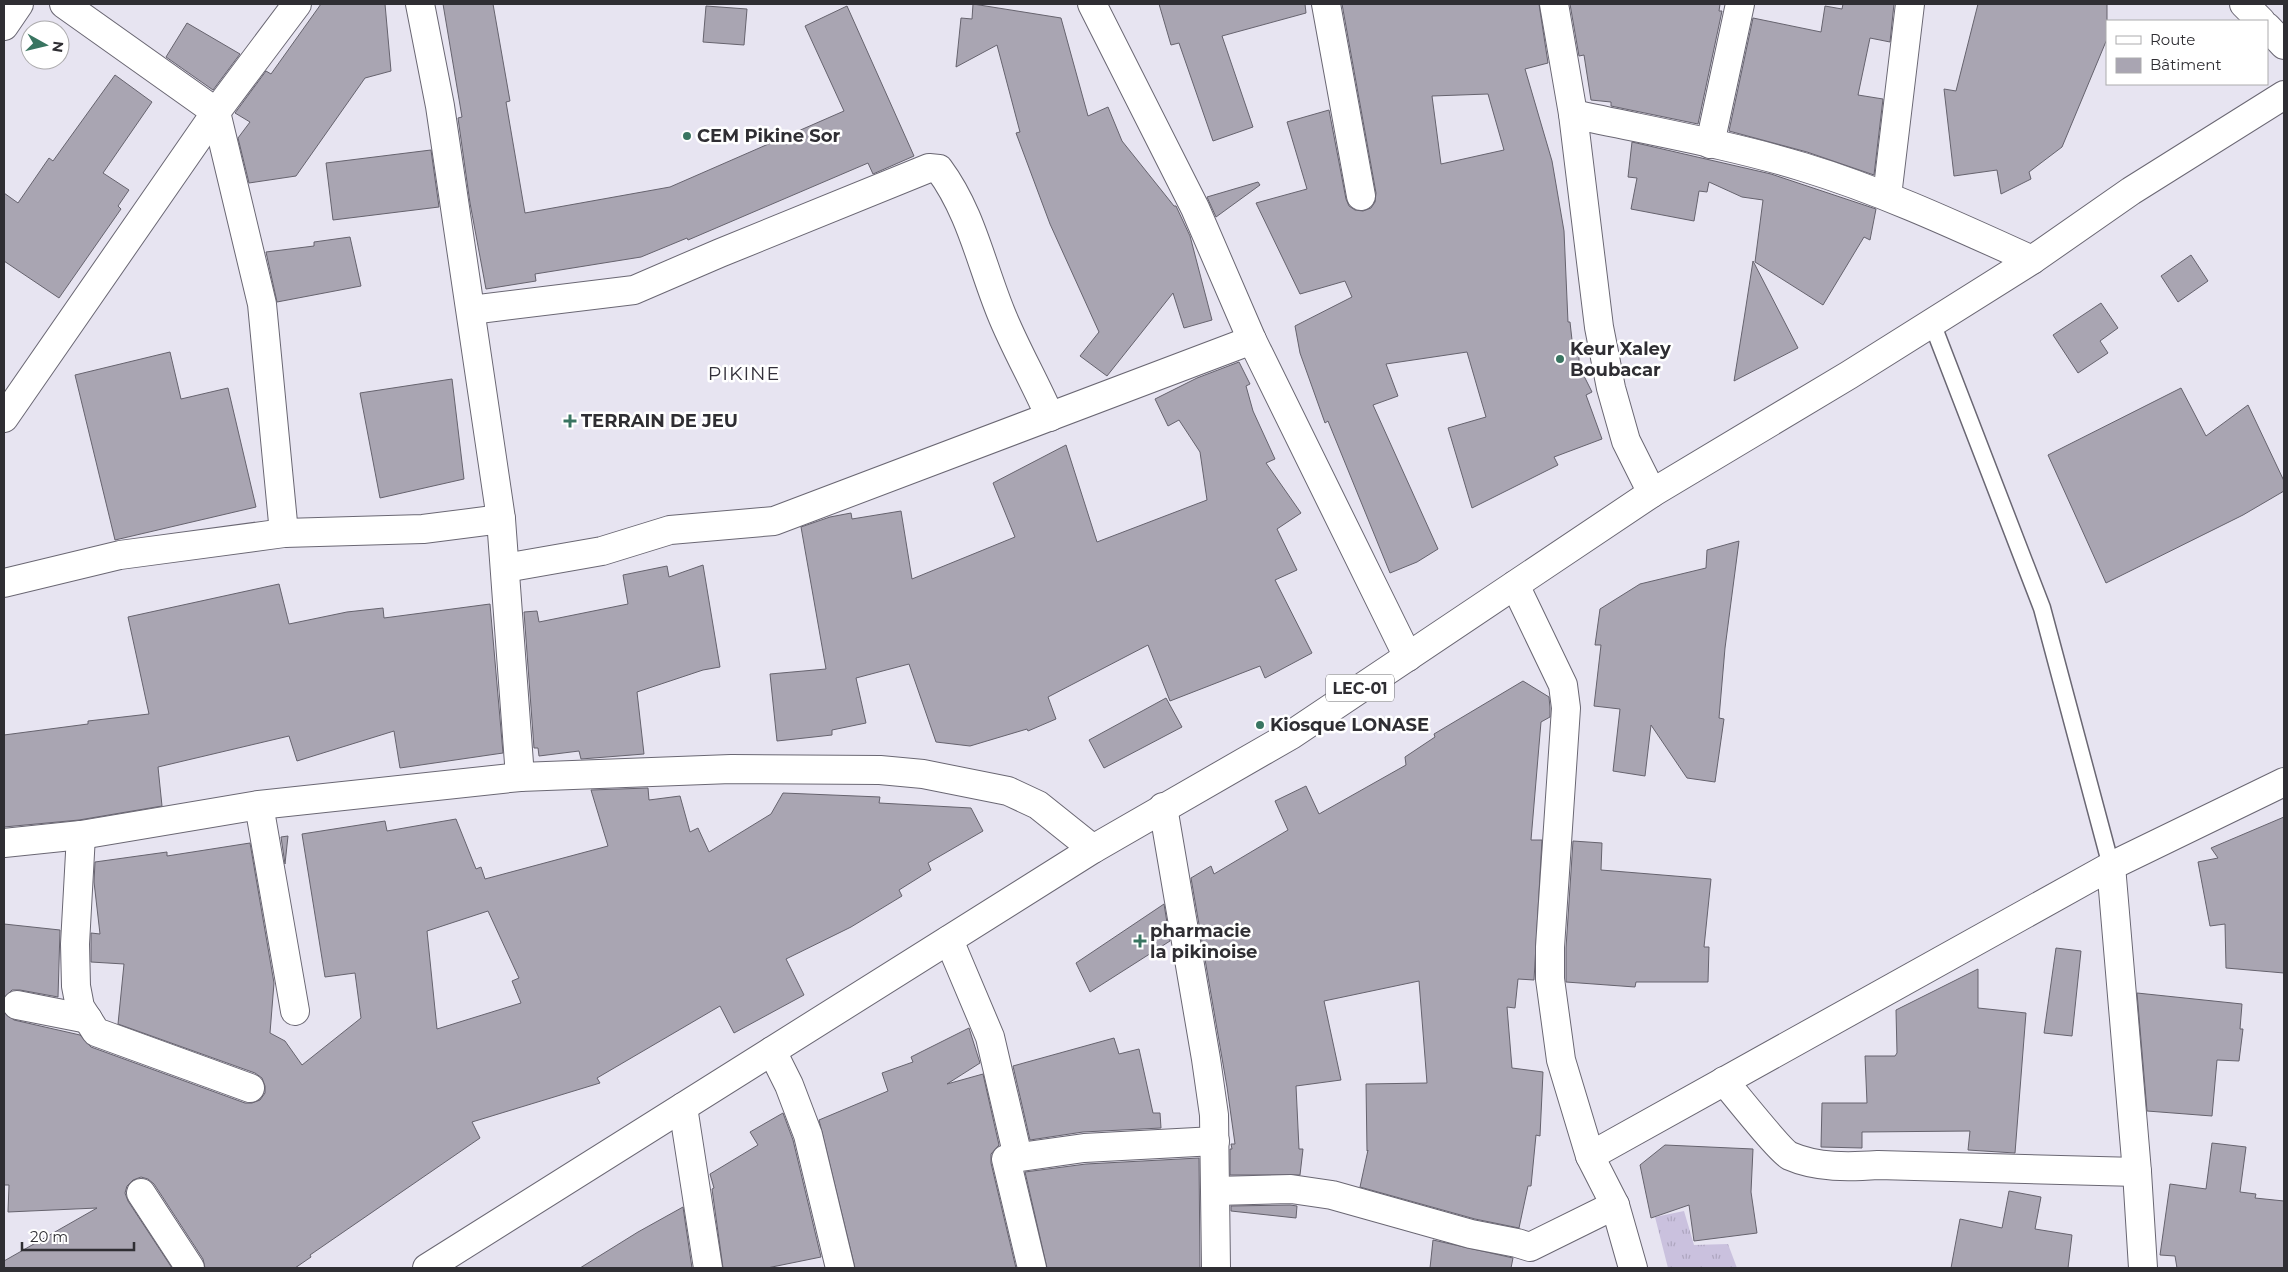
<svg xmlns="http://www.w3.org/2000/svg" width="2288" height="1272" font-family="Montserrat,sans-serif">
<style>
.grass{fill:url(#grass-tufts)}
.building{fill:#a9a5b2;stroke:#66636e;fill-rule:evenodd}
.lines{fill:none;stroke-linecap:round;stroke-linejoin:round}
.service-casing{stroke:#6a6773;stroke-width:19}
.minor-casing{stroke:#6a6773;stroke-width:30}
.trunk-casing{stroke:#6a6773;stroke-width:30}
.service{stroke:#fff;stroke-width:16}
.minor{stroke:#fff;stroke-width:28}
.trunk{stroke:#fff;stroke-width:28}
.poi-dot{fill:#397561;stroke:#fff;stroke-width:2}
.labels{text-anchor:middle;stroke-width:5;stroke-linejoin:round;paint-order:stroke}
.shield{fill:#fff;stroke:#6d6d70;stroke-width:1}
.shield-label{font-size:16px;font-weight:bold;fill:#2f2e33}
.poi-label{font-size:18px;font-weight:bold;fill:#2f2e33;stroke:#fff;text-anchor:start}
.neighbourhood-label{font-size:19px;letter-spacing:1px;fill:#322f3a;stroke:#fff}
</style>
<defs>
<pattern id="grass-tufts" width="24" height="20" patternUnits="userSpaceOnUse" patternTransform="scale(1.25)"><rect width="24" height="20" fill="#cac1de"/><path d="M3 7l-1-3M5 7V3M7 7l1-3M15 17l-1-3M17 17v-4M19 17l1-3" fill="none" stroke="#aea6bf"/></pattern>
</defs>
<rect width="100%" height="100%" fill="#e7e4f1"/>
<path class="grass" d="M1684 1211 1694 1245 1728 1244 1737 1268H1668L1655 1217Z"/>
<g class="building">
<path d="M321 4H385L391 71 365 78 296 176 249 183 238 138 250 122 235 113 266 71 271 74Z"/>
<path d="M443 4H493L510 101 506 102 525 213 670 187 844 111 805 26 847 6 914 156 873 174 868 163 688 240 687 238 641 257 535 274 536 281 486 289 470 203 458 118 462 117Z"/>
<path d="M973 4 1061 18 1088 116 1108 107 1122 141 1174 206H1176L1190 236 1212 320 1184 328 1173 293 1107 376 1080 356 1099 332 1050 224 1016 133 1020 132 997 45 956 67 961 18 972 19Z"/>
<path d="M1159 4H1305L1306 13 1222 36 1253 127 1213 141 1179 43 1171 45Z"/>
<path d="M1342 4H1539L1548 63 1525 69 1552 161 1564 231 1568 322H1570L1573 349H1579V366L1592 392 1586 395 1602 439 1554 457 1558 465 1472 508 1448 428 1486 417 1467 352 1386 364 1398 396 1373 405 1438 549 1417 562 1390 573 1328 421 1325 423 1300 353 1295 326 1352 297 1345 281 1300 294 1256 203 1307 189 1287 122 1329 110 1346 199 1349 206 1355 210 1363 211 1371 208 1375 202 1376 193ZM1488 94 1504 150 1441 164 1432 96Z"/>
<path d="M1570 4H1720L1719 11H1722L1698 124 1611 106V102L1591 100 1584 55 1579 56Z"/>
<path d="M1843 4H1894L1890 42 1870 38 1858 95 1883 99 1874 175 1807 152 1729 131 1753 18 1821 32 1825 6 1842 9Z"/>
<path d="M1978 4H2107V39L2062 147 2029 172 2031 179 2001 194 1997 170 1954 176 1944 89 1956 91Z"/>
<path d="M706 6 747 9 744 45 703 42Z"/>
<path d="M187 23 240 54 213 90 166 57Z"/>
<path d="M115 75 152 102 103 173 129 190 118 206 121 209 59 298 4 261V193L18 203 49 158 53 161Z"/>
<path d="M1632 142 1771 174 1876 209 1870 240 1864 237 1823 305 1755 262 1763 200 1742 197 1709 182 1707 192 1699 191 1694 221 1631 209 1637 178 1628 177Z"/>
<path d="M431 150 439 207 333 220 326 163Z"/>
<path d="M1258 182 1260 185 1216 217 1207 197Z"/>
<path d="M350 237 361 286 277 302 266 252 314 246V242Z"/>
<path d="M2191 255 2208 281 2178 302 2161 276Z"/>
<path d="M1753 261 1798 348 1734 381 1744 319Z"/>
<path d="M2101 303 2118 328 2100 341 2108 353 2078 373 2053 335Z"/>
<path d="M170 352 181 399 228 388 256 507 115 540 75 375Z"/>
<path d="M1239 362 1250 384 1246 386 1253 411 1275 459 1266 463 1301 513 1277 529 1297 570 1275 580 1312 653 1265 678 1260 666 1170 701 1148 645 1048 697 1056 719 1028 731 1027 729 970 746 936 742 909 664 856 678 866 723 832 730V735L777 741 770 674 826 669 801 527 830 517 851 513 852 519 901 511 912 579 1015 537 993 483 1066 445 1097 542 1207 500 1200 452 1179 420 1168 426 1155 399 1197 378Z"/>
<path d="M452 379 464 479 380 498 360 393Z"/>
<path d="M2181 388 2206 436 2248 405 2284 481V491L2243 515 2106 583 2048 455Z"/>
<path d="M1739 541 1725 648 1719 718 1724 719 1715 782 1687 778 1651 725 1645 776 1613 771 1620 709 1594 706 1601 645H1595L1600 609 1640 584 1706 568 1707 550Z"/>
<path d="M703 565 720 667 703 670 637 692 644 754 581 759 579 751 539 756 538 748H534L524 612 537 611 539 622 628 604 623 575 667 566 669 577Z"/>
<path d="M279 584 289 624 347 612 383 608 384 618 490 604 503 753 400 768 394 731 297 761 289 736 158 767 162 806 79 820 4 827V735L88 724V721L149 714 128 617Z"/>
<path d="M1523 681 1549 697 1550 708V717L1541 722 1531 840H1542L1534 980 1518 979 1515 1008 1507 1007 1512 1068 1543 1072 1540 1136 1536 1135 1531 1186H1528L1519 1228 1475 1219 1360 1187 1368 1150 1367 1151 1366 1084 1427 1083 1419 981 1324 1001 1341 1080 1296 1086 1299 1149H1303L1300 1175H1230V1149H1232L1231 1144H1235L1227 1087 1191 878 1211 866 1214 874 1288 830 1275 801 1306 786 1319 814 1406 765 1405 757 1435 737 1434 734Z"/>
<path d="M1166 698 1182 727 1104 768 1089 740Z"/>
<path d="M648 788 649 800 680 796 690 832 698 828 709 852 771 814 783 793 880 797 879 803 971 808 983 831 928 863 931 870 899 890 902 896 851 927 786 959 804 995 734 1033 720 1006 597 1078 600 1083 472 1122 480 1138 310 1255 311 1257 295 1268H205L203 1259 154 1184 148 1179 141 1177 133 1180 127 1186 125 1193 128 1201 172 1268H4V1261L97 1208 8 1212 9 1185H4V1012L14 1020 80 1035 91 1047 245 1103H252L260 1100 265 1093V1086L262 1078 255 1073 118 1024 124 964 91 962V933L100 934 94 882 95 862 167 852V856L250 843 274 983 270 1033 285 1041 302 1065 361 1018 355 973 325 977 302 834 385 821 387 831 456 819 476 869 481 867 485 879 608 846 591 790ZM488 911 519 978 512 981 521 1003 437 1029 427 931Z"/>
<path d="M2284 817V973L2226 968 2225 924 2210 926 2198 862 2218 858 2211 848Z"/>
<path d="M288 836 285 864 281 837Z"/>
<path d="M1573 841 1602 843 1601 870 1711 879 1704 947H1709L1708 982H1636L1635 987 1566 982V948Z"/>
<path d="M1164 904 1170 941 1090 992 1076 963Z"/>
<path d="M4 924 60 930 58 997 20 990H12L4 998Z"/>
<path d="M2056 948 2081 951 2072 1036 2044 1033Z"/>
<path d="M1978 969V1008L2026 1013 2015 1153 1968 1150 1970 1131 1862 1132V1148L1821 1147 1822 1103H1867L1865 1056H1895L1897 1053 1896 1010Z"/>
<path d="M2137 993 2242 1004 2240 1029H2243L2239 1061 2217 1060 2212 1116 2147 1111Z"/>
<path d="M969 1028 980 1063 947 1084 983 1074 999 1145 991 1154V1163L1016 1268H855L819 1120 888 1091 882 1073 913 1062 911 1057Z"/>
<path d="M1114 1038 1119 1054 1139 1049 1153 1113H1160L1161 1128 1083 1132 1030 1140 1013 1066Z"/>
<path d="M783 1113 793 1140 821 1257 767 1268H723L712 1189 714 1188 710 1174 758 1145 750 1132Z"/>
<path d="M2212 1143 2246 1147 2240 1192 2256 1194 2255 1198 2284 1201V1268H2177L2175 1256 2160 1255 2170 1184 2206 1189Z"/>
<path d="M1665 1145 1753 1149 1751 1192 1757 1233 1694 1241 1689 1205 1651 1218 1640 1165Z"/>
<path d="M1199 1158 1200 1268H1047L1025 1172 1086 1164Z"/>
<path d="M2009 1191 2041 1197 2035 1229 2072 1235 2068 1268H1951L1960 1219 2002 1228Z"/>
<path d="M1290 1205 1297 1206 1296 1218 1231 1211V1206Z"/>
<path d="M683 1207 692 1268H580L638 1232Z"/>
<path d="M1433 1240 1513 1258 1511 1268H1430Z"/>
</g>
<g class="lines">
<defs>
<path id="service" d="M1932 323 2042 608 2111 866"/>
<g id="minor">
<path d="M64 4 216 112 262 304 284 533"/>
<path d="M420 4 440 106 501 519 520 777"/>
<path d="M1092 4 1195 208 1252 340 1408 657"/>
<path d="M1326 4 1361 196"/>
<path d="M1554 4 1573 114 1599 327 1611 388 1626 441 1652 493"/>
<path d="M2244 4 2261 21"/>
<path d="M4 26 19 4"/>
<path d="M2267 27 2284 45"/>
<path d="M1573 114C1650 131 1728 144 1803 167 1882 191 1957 226 2032 260"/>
<path d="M1710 144 1740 4"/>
<path d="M1887 196 1910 4"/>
<path d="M471 310 634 290 720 253 929 168 939 169C971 212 981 264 1001 313 1015 348 1035 382 1050 417"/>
<path d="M4 418 216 112 297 4"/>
<path d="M505 568 602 551 670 530 774 521 1252 340"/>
<path d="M4 583 120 555 284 533 423 529 501 519"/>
<path d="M1515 585 1563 685 1566 708 1550 947V979L1561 1060 1590 1156 1615 1205 1633 1268"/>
<path d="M259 805 295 1011"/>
<path d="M1163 807 1206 1059 1214 1115 1216 1268"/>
<path d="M81 835 75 944 76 986 80 1007 96 1032 250 1088"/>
<path d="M4 843 81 835 259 805 520 777 731 769 880 770 923 774 1008 791 1038 805 1093 849"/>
<path d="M2111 866 2137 1172 2143 1268"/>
<path d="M949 940 990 1037 1018 1157"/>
<path d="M17 1005 88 1019"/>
<path d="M772 1051 789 1085 808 1135 840 1268"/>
<path d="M1724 1081C1735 1094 1780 1151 1790 1156 1817 1168 1850 1167 1878 1165L2137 1172"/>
<path d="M683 1107 708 1268"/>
<path d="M1590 1156 2111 866 2284 782"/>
<path d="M1216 1191 1291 1189 1332 1195 1471 1234 1517 1243 1530 1247 1615 1205"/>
<path d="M141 1193 190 1268"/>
<path d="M1032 1268 1006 1159 1084 1148 1215 1141"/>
</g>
<path id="trunk" d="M427 1268 1093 849 1291 735 1652 493 1849 375 2032 260 2131 191 2284 95"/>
</defs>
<use href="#service" class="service-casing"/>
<use href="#minor" class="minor-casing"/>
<use href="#trunk" class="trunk-casing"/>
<use href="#service" class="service"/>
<use href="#minor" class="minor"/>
<use href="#trunk" class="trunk"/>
</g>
<g class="poi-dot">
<circle cx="687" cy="136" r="5"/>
<circle cx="1560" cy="359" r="5"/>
<path d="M567.5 413.5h5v5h5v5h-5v5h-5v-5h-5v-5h5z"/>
<circle cx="1260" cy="725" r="5"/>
<path d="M1137.5 933.5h5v5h5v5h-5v5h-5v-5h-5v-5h5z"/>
</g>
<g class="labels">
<rect class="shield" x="1326" y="674.5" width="68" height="27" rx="4"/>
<g class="shield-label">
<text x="1360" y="694">LEC-01</text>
</g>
<g class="poi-label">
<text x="697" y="142">CEM Pikine Sor</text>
<text x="1570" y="355">Keur Xaley<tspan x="1570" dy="21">Boubacar</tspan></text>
<text x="581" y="427">TERRAIN DE JEU</text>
<text x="1270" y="731">Kiosque LONASE</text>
<text x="1150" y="937">pharmacie<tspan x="1150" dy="21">la pikinoise</tspan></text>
</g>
<g class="neighbourhood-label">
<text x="744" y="380">PIKINE</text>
</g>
</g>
<rect width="2288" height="1272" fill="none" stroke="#2f2e33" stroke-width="10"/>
<rect x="2106" y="20" width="162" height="65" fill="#ffffff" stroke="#acabad"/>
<rect x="2116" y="36" width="25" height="8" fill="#ffffff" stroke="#acabad"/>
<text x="2150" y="45" font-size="15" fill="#2f2e33">Route</text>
<rect x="2116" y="58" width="25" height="15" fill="#a9a5b2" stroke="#acabad"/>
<text x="2150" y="70" font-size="15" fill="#2f2e33">Bâtiment</text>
<g transform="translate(45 45) rotate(98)"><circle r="24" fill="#ffffff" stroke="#acabad"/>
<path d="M0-4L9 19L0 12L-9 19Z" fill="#397561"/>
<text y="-8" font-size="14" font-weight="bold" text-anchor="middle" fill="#2f2e33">N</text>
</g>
<path d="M22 1242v8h112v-8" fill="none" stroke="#2f2e33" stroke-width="2.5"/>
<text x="30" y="1242" font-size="15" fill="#2f2e33" stroke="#ffffff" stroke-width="4" paint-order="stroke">20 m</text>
</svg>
